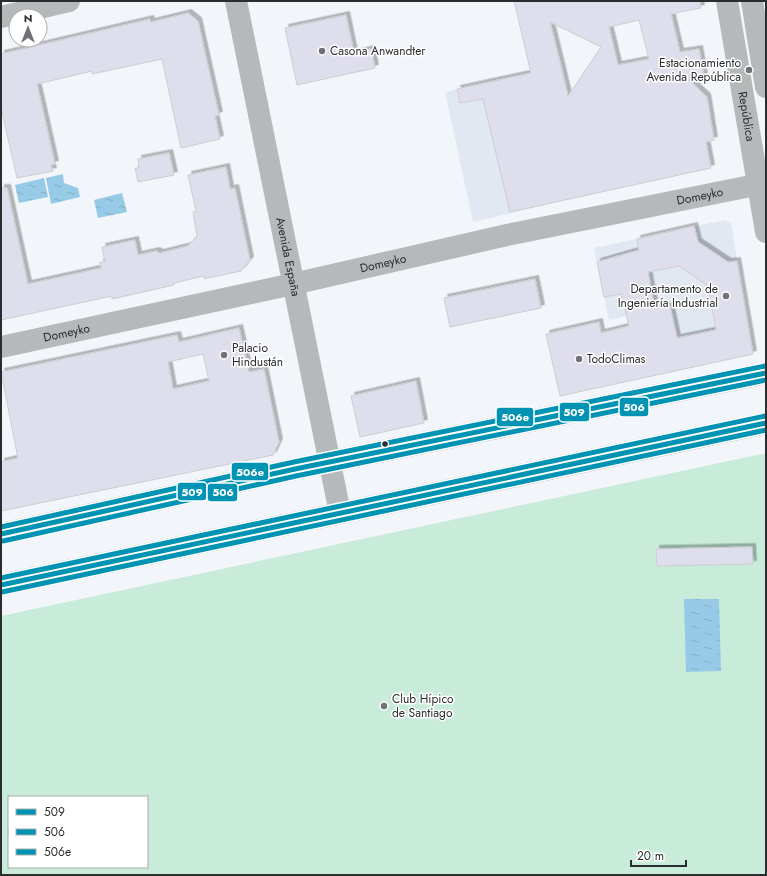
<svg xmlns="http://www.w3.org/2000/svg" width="767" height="876" font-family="Jost,sans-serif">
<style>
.built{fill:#e1e8f2}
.garden{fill:#c9ebda;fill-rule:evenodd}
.water{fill:url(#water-ripples)}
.building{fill:#dfdeec;stroke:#cccdd1;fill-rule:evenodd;filter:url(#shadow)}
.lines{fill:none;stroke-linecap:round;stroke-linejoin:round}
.minor{stroke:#b6b9b9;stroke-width:22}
.major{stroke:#aeb0b3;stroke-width:22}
.bus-1-casing{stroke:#fff;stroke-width:8}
.bus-2-casing{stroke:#fff;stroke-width:8}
.bus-3-casing{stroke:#fff;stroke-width:8}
.bus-1{stroke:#0093b3;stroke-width:5}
.bus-2{stroke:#0093b3;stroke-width:5}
.bus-3{stroke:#0093b3;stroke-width:5}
.poi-dot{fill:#707276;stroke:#fff;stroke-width:1.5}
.bus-dot{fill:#2a2c2f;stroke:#fff;stroke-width:1.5}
.labels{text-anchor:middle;stroke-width:3;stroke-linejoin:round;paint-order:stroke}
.poi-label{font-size:12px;fill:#2a2c2f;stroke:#fff;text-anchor:start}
.street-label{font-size:12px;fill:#2a2c2f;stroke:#fff}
.line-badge{stroke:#fff;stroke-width:1.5}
.badge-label{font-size:11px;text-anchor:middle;font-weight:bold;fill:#fff}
</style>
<defs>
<pattern id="water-ripples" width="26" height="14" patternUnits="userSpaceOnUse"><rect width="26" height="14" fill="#96cae6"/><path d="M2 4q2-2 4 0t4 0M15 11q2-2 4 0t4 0" fill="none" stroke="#81aec6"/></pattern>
<filter id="shadow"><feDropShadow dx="3.5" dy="-3.5" stdDeviation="0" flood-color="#0004"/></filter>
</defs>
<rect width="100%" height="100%" fill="#f2f5fa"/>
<g class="built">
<path d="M531 73 562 201 473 222 445 92Z"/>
<path d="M725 220 731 223 753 354 684 368 670 306 609 320 594 248Z"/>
</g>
<path class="garden" d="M766 453V875H1V616ZM9 797H147V867H9Z"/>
<g class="water">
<path d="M63 174 64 183 78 188 80 197 51 204 46 178Z"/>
<path d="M44 178 48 197 19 203 15 185Z"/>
<path d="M122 193 127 212 98 218 94 200Z"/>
<path d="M684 599H719L721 671 686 672Z"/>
</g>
<g class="building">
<path d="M514 1H700L701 8 671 14 680 52 699 49 704 77 689 80 707 97 714 140 706 142 711 168 510 212 483 99 460 103 457 89 531 73ZM639 20 649 59 618 65 609 27ZM550 22 601 47 568 96 561 66Z"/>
<path d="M188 13 198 21 219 115 215 116 220 139 181 148 162 59 92 74V71L37 84 55 164 51 165 53 171 17 178 1 108V54L150 19 151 22Z"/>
<path d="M346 15 354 53 371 49 375 68 297 85 285 28Z"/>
<path d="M169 153 174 175 138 182 135 168H139L138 159Z"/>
<path d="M226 167 230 189 235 188 250 260 241 271 204 279V276L174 283V285L112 299V296L1 320V188H7L28 284 101 268 100 262H105L102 247 135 240 138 255 156 251 160 253 188 246 197 236 193 212 196 211 188 175Z"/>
<path d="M694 226 698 242 728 262 737 261 753 354 560 396 546 334 599 322 601 333 629 326 621 294 604 297 597 262 639 250 637 239ZM679 266 708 286 716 330 677 338 670 306 655 309 648 272Z"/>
<path d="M535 279 541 308 450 327 444 298Z"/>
<path d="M239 328 249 372 264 369 279 442 273 455 1 511V462L18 458 1 372 177 335 179 342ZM203 354 209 381 173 389 168 362Z"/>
<path d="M416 381 424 423 360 437 351 396Z"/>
<path d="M752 547 753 564 657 566 656 549Z"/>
</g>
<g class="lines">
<g class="minor">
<path id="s1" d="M236 1 340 513"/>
<path id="s2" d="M727 1 766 232"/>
<path d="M752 1 766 87"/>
<path d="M1 17 69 1"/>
<path id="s3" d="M1 347 293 284 507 235 766 183"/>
</g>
<g class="major">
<path d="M1 534 295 469 766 373"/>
<path d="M1 585 766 423"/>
</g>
<defs>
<g id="bus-1">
<path d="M1 534 295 469 766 373"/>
<path d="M1 585 766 423"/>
</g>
<g id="bus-2">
<path d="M3 541 296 476 766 380"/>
<path d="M2 592 766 430"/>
</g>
<g id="bus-3">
<path d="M1 527 294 462 765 366"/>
<path d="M1 578 765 416"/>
</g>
</defs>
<use href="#bus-1" class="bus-1-casing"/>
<use href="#bus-2" class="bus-2-casing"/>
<use href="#bus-3" class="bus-3-casing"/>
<use href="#bus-1" class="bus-1"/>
<use href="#bus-2" class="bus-2"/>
<use href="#bus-3" class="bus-3"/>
</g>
<g class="poi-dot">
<circle cx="322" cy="51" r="4"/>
<circle cx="749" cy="70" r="4"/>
<circle cx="726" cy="296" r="4"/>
<circle cx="224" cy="355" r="4"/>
<circle cx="579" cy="359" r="4"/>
<circle cx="384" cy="706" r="4"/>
</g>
<circle class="bus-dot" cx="385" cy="444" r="3.5"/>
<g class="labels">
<g class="poi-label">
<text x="330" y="55">Casona Anwandter</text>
<text x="741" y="67" text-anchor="end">Estacionamiento<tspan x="741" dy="14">Avenida República</tspan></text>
<text x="718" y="293" text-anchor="end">Departamento de<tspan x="718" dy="14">Ingeniería Industrial</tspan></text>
<text x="232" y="352">Palacio<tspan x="232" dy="14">Hindustán</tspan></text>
<text x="587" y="363">TodoClimas</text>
<text x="392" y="703">Club Hípico<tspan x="392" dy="14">de Santiago</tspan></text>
</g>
<g class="street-label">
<text dy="4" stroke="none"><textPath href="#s2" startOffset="117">República</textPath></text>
<text dy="4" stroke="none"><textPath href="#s3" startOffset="715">Domeyko</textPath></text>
<text dy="4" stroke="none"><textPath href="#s1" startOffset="261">Avenida España</textPath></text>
<text dy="4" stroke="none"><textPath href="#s3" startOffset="391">Domeyko</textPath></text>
<text dy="4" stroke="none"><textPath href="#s3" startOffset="67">Domeyko</textPath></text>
</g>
</g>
<g class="line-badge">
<rect x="619" y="397" width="30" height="20" rx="4" fill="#0093b3"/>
<rect x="559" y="402" width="31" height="20" rx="4" fill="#0093b3"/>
<rect x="496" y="407" width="38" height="20" rx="4" fill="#0093b3"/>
<rect x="231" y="462" width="38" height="19" rx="4" fill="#0093b3"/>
<rect x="177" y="482" width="30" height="19" rx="4" fill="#0093b3"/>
<rect x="207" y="483" width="31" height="19" rx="4" fill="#0093b3"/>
</g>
<g class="badge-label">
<text x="634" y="411">506</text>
<text x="574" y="416">509</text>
<text x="515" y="421">506e</text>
<text x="250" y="476">506e</text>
<text x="192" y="496">509</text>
<text x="223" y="496">506</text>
</g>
<rect width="767" height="876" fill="none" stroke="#2a2c2f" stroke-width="4"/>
<rect x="8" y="796" width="140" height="72" fill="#ffffff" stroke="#aaabac"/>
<rect x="16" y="809" width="20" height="6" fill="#0093b3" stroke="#aaabac"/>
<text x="44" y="816" font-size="12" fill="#2a2c2f">509</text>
<rect x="16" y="829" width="20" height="6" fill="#0093b3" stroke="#aaabac"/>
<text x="44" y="836" font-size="12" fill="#2a2c2f">506</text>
<rect x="16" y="849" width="20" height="6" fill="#0093b3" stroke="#aaabac"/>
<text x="44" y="856" font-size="12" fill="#2a2c2f">506e</text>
<g transform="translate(28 28)"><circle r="19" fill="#ffffff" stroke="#aaabac"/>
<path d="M0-3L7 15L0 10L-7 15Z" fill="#707276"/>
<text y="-6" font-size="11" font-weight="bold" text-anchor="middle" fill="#2a2c2f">N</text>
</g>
<path d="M631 860v6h55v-6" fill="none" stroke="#2a2c2f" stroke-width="2"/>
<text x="637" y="860" font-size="12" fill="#2a2c2f" stroke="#ffffff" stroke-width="3" paint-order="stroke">20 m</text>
</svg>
